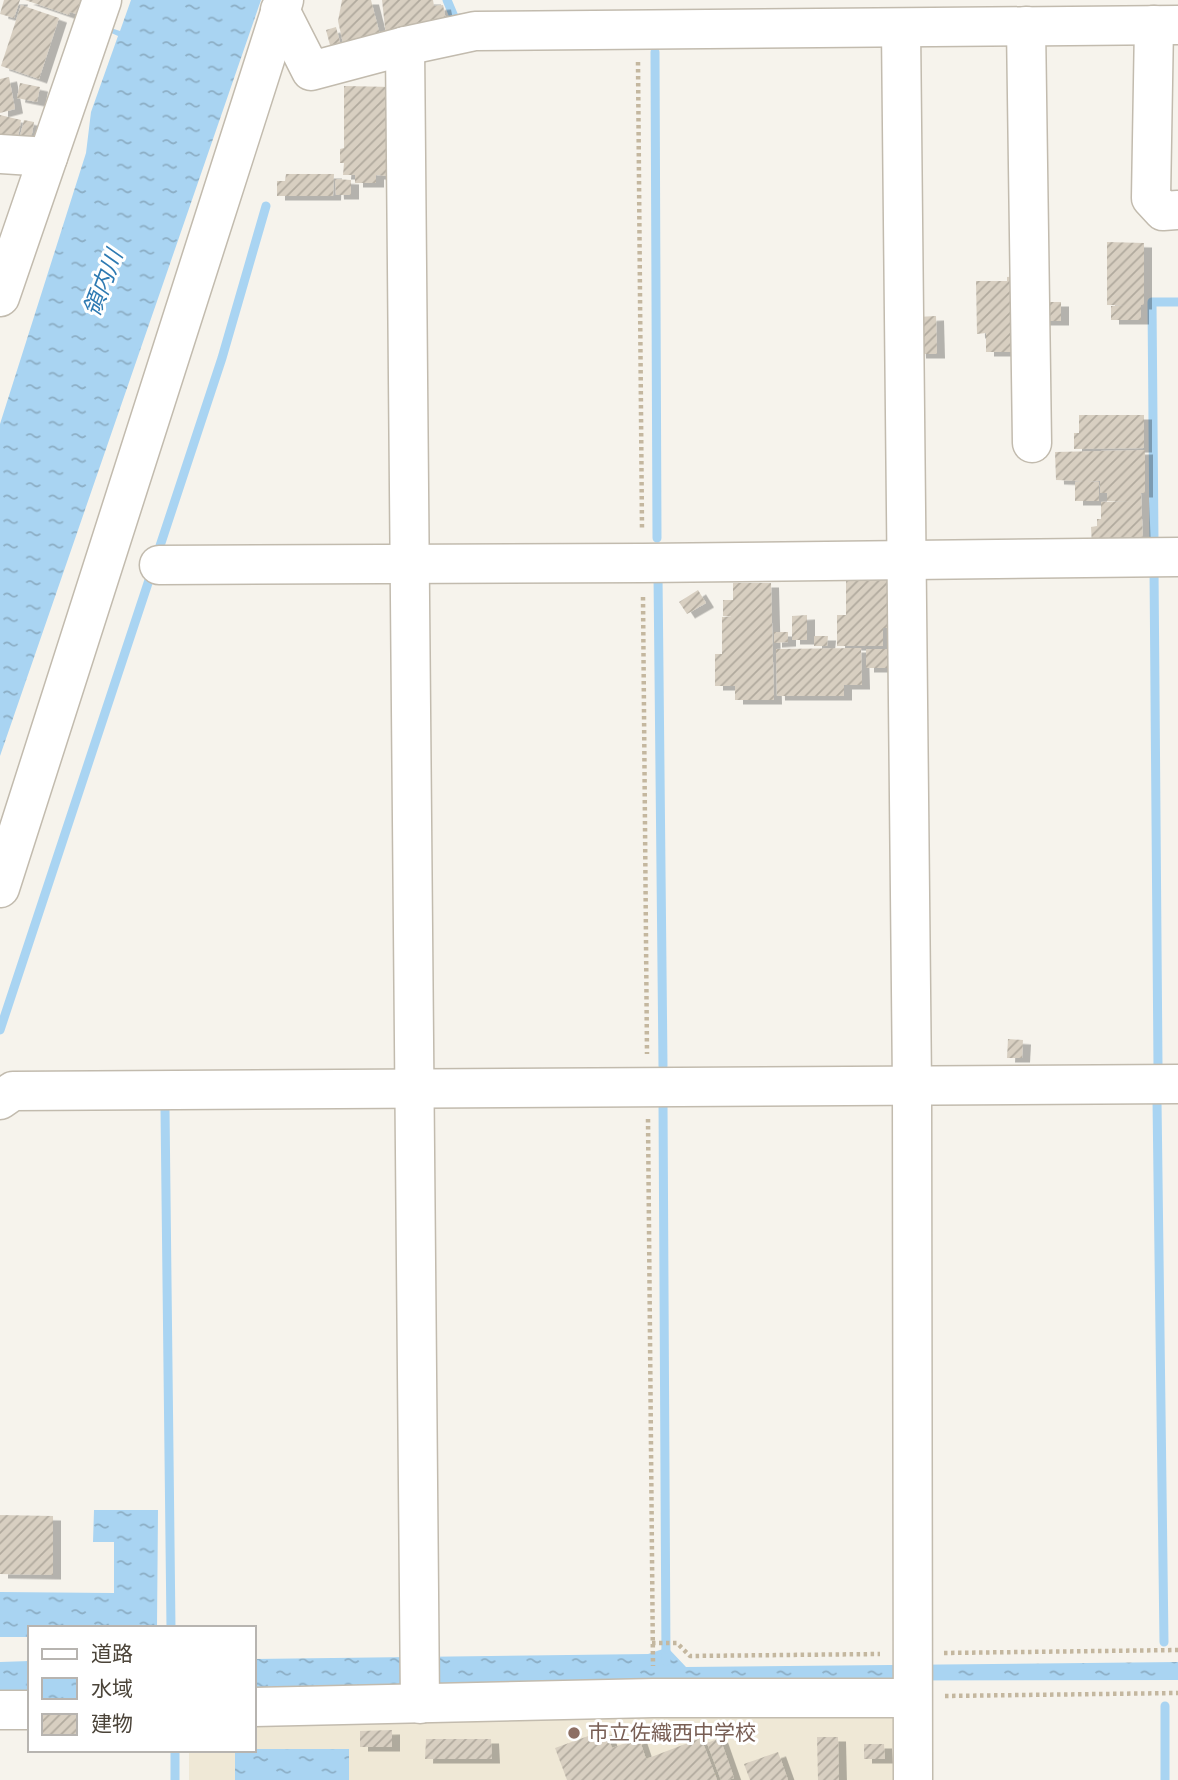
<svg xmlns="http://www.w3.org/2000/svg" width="1178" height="1780" font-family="Ubuntu,'Noto Sans JP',sans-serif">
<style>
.education{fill:#efe8d6}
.water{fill:url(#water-ripples)}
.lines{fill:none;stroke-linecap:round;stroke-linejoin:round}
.stream{stroke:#a9d4f2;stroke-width:9}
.building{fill:url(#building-hatch);filter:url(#shadow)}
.minor-casing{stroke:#c2bbae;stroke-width:41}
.path{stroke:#c4b79f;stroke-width:4.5;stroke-dasharray:3.5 3.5;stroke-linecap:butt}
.minor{stroke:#fff;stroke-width:38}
.education-dot{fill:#8d6e63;stroke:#fff;stroke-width:2.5}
.labels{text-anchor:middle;stroke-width:6;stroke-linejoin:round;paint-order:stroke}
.education-label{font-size:21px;fill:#785e54;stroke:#fff;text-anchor:start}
.water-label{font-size:23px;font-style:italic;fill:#2e7ab2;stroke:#fff}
</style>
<defs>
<pattern id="water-ripples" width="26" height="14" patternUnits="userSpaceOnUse" patternTransform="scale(1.75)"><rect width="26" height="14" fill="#a9d4f2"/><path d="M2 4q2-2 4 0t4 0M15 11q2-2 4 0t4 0" fill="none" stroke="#8caec5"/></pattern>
<pattern id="building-hatch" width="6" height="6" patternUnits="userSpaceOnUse" patternTransform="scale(1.75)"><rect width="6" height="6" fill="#d8cfc1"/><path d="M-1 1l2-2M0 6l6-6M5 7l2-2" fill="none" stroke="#b1aa9e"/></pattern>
<filter id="shadow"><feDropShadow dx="8" dy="4.5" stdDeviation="0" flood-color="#0004"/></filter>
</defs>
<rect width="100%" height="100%" fill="#f6f3ec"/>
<path class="education" d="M895 1710V1780H189V1750H254V1715Z"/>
<g class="water">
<path d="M131 0H261L0 756V424L86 153 91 112 118 36 107 31 108 27 120 31Z"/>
<path d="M94 1510H158L157 1628H30V1637H0V1592L114 1593V1542H93Z"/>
<path d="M663 1649H669L686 1667 1178 1662V1680L649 1681 254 1687V1659L648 1654Z"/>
<path d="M30 1661V1690H0V1662Z"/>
<path d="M254 1749H349V1780H235V1750Z"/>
</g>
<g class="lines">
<g class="stream">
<path d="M447 0 455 19 461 18"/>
<path d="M655 52 657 538"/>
<path d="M1154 542 1152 302H1178"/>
<path d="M157 555 222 358 266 206"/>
<path d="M1154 568 1158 1066"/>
<path d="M658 575 663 1066"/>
<path d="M0 1030 152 571"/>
<path d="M1157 1100 1164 1642"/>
<path d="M663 1103 666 1661"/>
<path d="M165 1108 171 1628"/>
<path d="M1165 1706V1780"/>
<path d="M175 1750V1780"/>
</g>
</g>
<g class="building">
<path d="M4 0H20L14 18 0 14Z"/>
<path d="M25 0H85L80 15 70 12 69 15Z"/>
<path d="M342 0H371L382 43 345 52 338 21Z"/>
<path d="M382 0H433L434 6 443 5 447 25 386 37Z"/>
<path d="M21 5 59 18 39 79 1 66Z"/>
<path d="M336 27 341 46 331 49 326 30Z"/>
<path d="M9 77 15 109 0 113V79Z"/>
<path d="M20 83 40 87 37 102 17 98Z"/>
<path d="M344 86 393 87 390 171H387V176L376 175V183H355V175H343L344 163H340V149L344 148Z"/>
<path d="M0 115 21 120 18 138 0 134Z"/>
<path d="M24 120 34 122 31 139 20 136Z"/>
<path d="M286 174H334L333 196H277V181H285Z"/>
<path d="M335 179 351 180V195H336Z"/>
<path d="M1107 242 1144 243V305H1141V320H1111V306L1124 305H1107Z"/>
<path d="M1018 276 1021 352H986V333L977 334 976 281H1007V277Z"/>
<path d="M1038 302H1061V321H1039Z"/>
<path d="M936 316 937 354H918L917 317Z"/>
<path d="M1079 415H1144V448L1074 449V433H1079Z"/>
<path d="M1145 450V493H1141L1143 544 1092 545 1091 527 1097 526V519H1101V502L1131 501H1107V493H1100V481H1087L1099 482V501H1075V482L1083 481 1056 480 1055 452Z"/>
<path d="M846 578H887V628H883V646H837V615H846Z"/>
<path d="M733 583H771L774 700H735V686H715V654H722V617H733L723 616V600H733Z"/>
<path d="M698 590 706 603 687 614 679 602Z"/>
<path d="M807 615V640H792V616Z"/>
<path d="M774 632H788V642L774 643Z"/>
<path d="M814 636H828L827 646H814Z"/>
<path d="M861 648 862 685H844V696H777L776 649Z"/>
<rect x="866" y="649" width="27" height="19"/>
<path d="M1008 1039 1023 1040 1022 1058H1007Z"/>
<path d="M0 1515 53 1516V1575L0 1574Z"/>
<path d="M392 1730V1747H360V1731Z"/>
<path d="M605 1730 612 1748 639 1738 646 1759 701 1738 717 1780H567L555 1748Z"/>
<path d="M817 1737H838L839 1780H818Z"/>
<path d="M720 1738 734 1778 727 1780H721L707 1743Z"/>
<path d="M426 1739H491L492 1759H425Z"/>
<path d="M864 1744H884L885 1759H864Z"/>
<path d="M778 1752 788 1780H750L744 1764Z"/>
</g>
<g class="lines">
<defs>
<g id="minor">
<path d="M280 10 311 71 405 46 475 31 1178 25"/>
<path d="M1154 25 1151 198 1163 211 1178 210"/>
<path d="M1026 26 1032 443"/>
<path d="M901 28 912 1086 913 1780"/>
<path d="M405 46 420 1704"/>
<path d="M0 154 48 157"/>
<path d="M0 297 102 0"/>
<path d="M159 565 643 563 1178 557"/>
<path d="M0 888 284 0"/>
<path d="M0 1100 13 1091 1178 1084"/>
<path d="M254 1707 653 1698H912"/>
<path d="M0 1710H30"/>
</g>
</defs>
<use href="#minor" class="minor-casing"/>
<g class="path">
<path d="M638 62 642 529"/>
<path d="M643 597 647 1054"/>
<path d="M648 1119 653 1666"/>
<path d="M652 1643H677L690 1656 880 1654"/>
<path d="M944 1653 1178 1650"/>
<path d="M945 1696 1178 1693"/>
</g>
<use href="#minor" class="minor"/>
</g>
<circle class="education-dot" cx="574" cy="1733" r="7"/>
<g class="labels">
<g class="education-label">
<text x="588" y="1740">市立佐織西中学校</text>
</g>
<g class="water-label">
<text transform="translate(103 283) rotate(-69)" y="8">領内川</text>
</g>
</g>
<rect x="28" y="1626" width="228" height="126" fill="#ffffff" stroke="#b7b4b0" stroke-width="2"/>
<rect x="42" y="1649" width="35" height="10" fill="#ffffff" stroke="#b7b4b0" stroke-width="2"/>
<text x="91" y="1661" font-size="21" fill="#4b4439">道路</text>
<rect x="42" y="1678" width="35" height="21" fill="url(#water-ripples)" stroke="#b7b4b0" stroke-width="2"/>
<text x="91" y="1696" font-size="21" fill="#4b4439">水域</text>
<rect x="42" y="1714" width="35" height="21" fill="url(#building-hatch)" stroke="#b7b4b0" stroke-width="2"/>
<text x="91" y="1731" font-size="21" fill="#4b4439">建物</text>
</svg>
